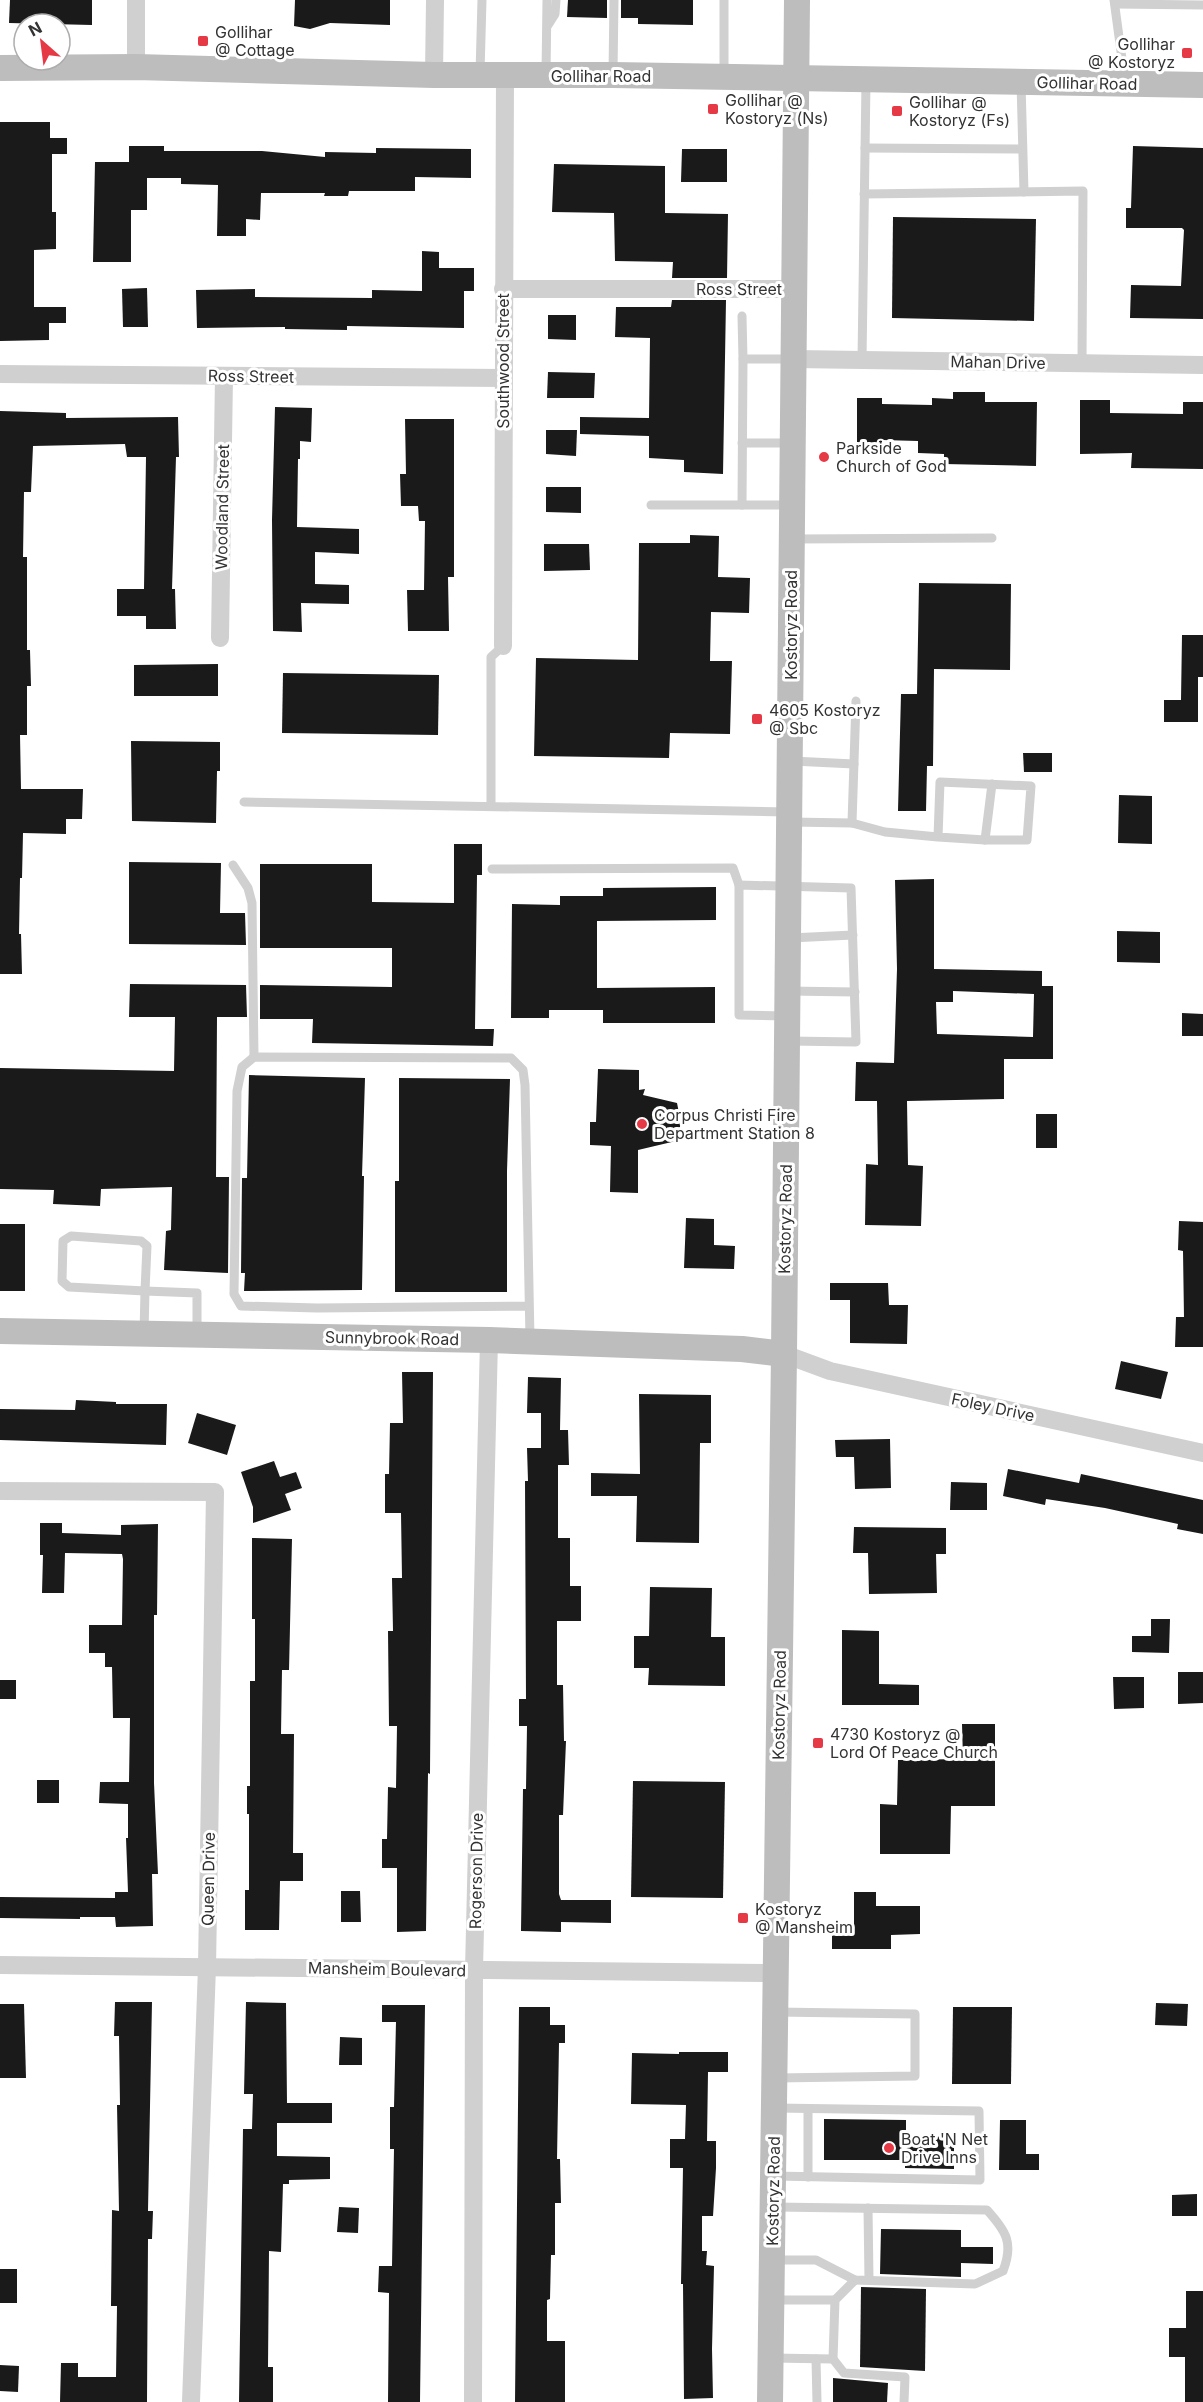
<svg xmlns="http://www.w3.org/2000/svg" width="1203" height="2402" font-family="Inter,sans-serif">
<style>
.building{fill:#1a1a1a;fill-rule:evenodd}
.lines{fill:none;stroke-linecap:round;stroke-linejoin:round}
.lane{stroke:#d0d0d0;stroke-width:9}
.street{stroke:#d0d0d0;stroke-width:18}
.secondary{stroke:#bdbdbd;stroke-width:26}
.poi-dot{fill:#e63946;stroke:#fff;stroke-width:2}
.labels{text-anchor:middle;stroke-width:6;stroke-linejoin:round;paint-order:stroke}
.poi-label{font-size:16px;fill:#333;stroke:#fff;text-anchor:start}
.street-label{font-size:16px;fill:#333;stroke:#fff}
</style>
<rect width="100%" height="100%" fill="#fff"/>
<g class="building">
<path d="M10 0H92V25L9 23Z"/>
<path d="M295 0H390V25L330 23 310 29 294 26Z"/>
<path d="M568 0H607V18L567 17Z"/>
<path d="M621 0H693V25L638 24V18H621Z"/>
<path d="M0 122H50V138H67V154H52V212H56V249L34 250V307H66V323H49V340L0 341Z"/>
<path d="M129 146H164V151H262L325 157V152L376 153V148L471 149V178L415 177V191H349L348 196H324L325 193H261L260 220 246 219V236H217L218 185 181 184V178H147V210H131V262H93L95 162H129Z"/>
<path d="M1133 146 1203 148V319L1130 318 1131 285 1181 286 1184 230 1182 228H1126V208H1131Z"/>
<path d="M682 149H727V182H681Z"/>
<path d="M554 164 665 166V213L728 214 727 278H672L673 262 615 261 614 213 552 212Z"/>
<path d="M893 217 1036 219 1034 321 892 318Z"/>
<path d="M422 251 439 252V268H474V291H464V328L347 326V330L285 329V327L197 328 196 290 255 289V297L372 298V290L422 291Z"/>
<path d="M147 288 148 327H123L122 289Z"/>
<path d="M672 300H726L723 474 684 472V460L649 458V436L580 434V417L649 418 650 338 615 337 616 307H671Z"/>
<path d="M548 315H576V340L548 339Z"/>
<path d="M548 372 595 373 594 398H547Z"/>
<path d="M953 392H985V402H1037L1036 466 944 464V454L918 453V441L882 440V447H857V398H882V404L932 405V398L953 399Z"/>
<path d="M1080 400H1110V413L1183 414V402H1203V469L1131 468 1132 453 1080 454Z"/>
<path d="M275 407 312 408 311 442 300 441V459H298L297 527 359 529V554L315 552V584L349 585V604L301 603 302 632 273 631 272 520Z"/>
<path d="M0 411 66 413V418L178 417 179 457H176L172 589H175L176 629H146V616H117V589H144L146 457H127L125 444 33 446 31 492H24L23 557H27V650H30L31 686H27V735H20L21 789H83L82 819H66V834L23 833 22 878H20L19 934H21L22 974H0Z"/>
<path d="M405 419H454V577H448L449 631H408L407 590H424L425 521H419L418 506H401L400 474H406Z"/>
<path d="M546 430H577L576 456 546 454Z"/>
<path d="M546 487H581V513L546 512Z"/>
<path d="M690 535 719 536 718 577 750 578 749 613 711 612 710 661H732L730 734 670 733 669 758 534 756 536 658 638 660 639 543H690Z"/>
<path d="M544 544H589L590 570 544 571Z"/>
<path d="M919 583 1011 584 1010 670 934 669 933 766H927L926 811H898L901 694H917Z"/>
<path d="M1182 635H1203V677H1198V722H1164V700H1181Z"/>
<path d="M218 664V696H134V665Z"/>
<path d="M283 673 439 675 438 735 282 733Z"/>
<path d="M131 741 220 742V771H217L216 823 132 821Z"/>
<path d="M1023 753H1052V772H1024Z"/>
<path d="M1119 795 1152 796V844L1118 843Z"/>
<path d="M454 844H482V875H477L475 1029H494L493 1046 312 1043 313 1019H260V985L392 987V948H260V864H372V902L454 903Z"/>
<path d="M129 862 221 863 220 913H245L246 945 129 944Z"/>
<path d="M934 879V969L1042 971V986H1053V1059H1004V1099L907 1101 908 1165 923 1166 921 1226 865 1225 866 1164 878 1165 877 1101H855L856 1062 894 1063 897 969 895 880ZM953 991 1034 994 1033 1037 937 1034 936 1002H953Z"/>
<path d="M716 887V920L597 921V988L715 987V1023H603V1010H549V1018H511L512 904 560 905V896H603V888Z"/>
<path d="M1117 931 1160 932V963L1117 962Z"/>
<path d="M130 984 246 985 247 1017H217L216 1177H229L228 1273 164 1270 166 1231 171 1230 172 1187 101 1189 100 1206 53 1204 54 1190 0 1189V1068L174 1071 175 1017H129Z"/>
<path d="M1182 1013 1203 1014V1036H1182Z"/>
<path d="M598 1069 639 1070V1090L645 1089 643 1095 677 1103 681 1123 676 1141 638 1150V1193L610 1192 611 1146 590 1145V1122H596Z"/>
<path d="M249 1075 365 1078 362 1176H364L362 1290 244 1291 245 1273H241L242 1178H247Z"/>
<path d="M399 1078 510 1079 507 1171V1292H395V1181H399Z"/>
<rect x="1036" y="1114" width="21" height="34"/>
<path d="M686 1218 714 1219V1245L735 1246 734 1269 684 1268Z"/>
<path d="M1179 1221 1203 1222V1347H1175L1176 1317H1184L1183 1251 1178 1250Z"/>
<rect x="0" y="1224" width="25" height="67"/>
<path d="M830 1283H888L889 1305H908L907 1344 850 1343V1300H830Z"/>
<path d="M1121 1361 1168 1372 1161 1399 1115 1389Z"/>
<path d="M402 1372H433L430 1774 428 1773 426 1931 397 1932V1868H382V1839H387L388 1787 396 1788 397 1726H389L388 1631H393L392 1578H402L401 1513H385V1474H389L390 1423H403Z"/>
<path d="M528 1377 561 1378 560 1430H568L569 1465H558V1538H570V1586H581V1621H557V1685H563L564 1741H566L563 1815H559V1894L561 1900H611V1923L561 1922V1932L521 1931 523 1789H526L527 1726H519V1699H526L525 1481H528L527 1448H541V1413H527Z"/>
<path d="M639 1394 711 1395V1443H700L699 1543 636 1542 637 1496H591V1473L640 1474Z"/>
<path d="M76 1400 116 1402V1404H167L166 1445 0 1440V1409L75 1410Z"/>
<path d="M197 1413 236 1425 227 1455 188 1443Z"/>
<path d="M890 1439 891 1488 855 1489 854 1457H836L835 1440Z"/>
<path d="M274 1461 280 1477 296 1472 302 1488 285 1494 291 1510 253 1523V1507L241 1472Z"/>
<path d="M1008 1469 1079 1483 1081 1474 1203 1500V1534L1177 1529 1178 1524 1105 1508 1046 1499 1045 1505 1003 1496Z"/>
<path d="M951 1482 987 1483V1510H950Z"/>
<path d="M40 1523H62V1533L121 1535V1525L158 1524 157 1615H154V1783L158 1874H152L153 1926 116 1927 115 1917H80V1919L0 1918V1897L115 1898V1892H128L126 1838H128V1804L99 1803 100 1782H129L130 1718H113L112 1667H105V1653H89V1625H122L123 1559 122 1554 65 1553 64 1593H42L43 1555H40Z"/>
<path d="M854 1527 946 1528V1554H936L937 1593 869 1594 868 1553H853Z"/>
<path d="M252 1538 292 1539 289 1670H282L281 1734H294L293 1853H303V1881H280L279 1930H245V1890H249V1814H247V1786H250V1681H255V1619H252Z"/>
<path d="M650 1587 712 1588 711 1637H725V1686L648 1685 649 1668H634V1636H649Z"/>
<path d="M1151 1619H1170L1169 1653 1132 1652V1636H1151Z"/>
<path d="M842 1630 879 1631V1684L919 1685V1705H842Z"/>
<path d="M1178 1672H1203V1703L1178 1704Z"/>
<path d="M1113 1677H1144V1708L1114 1709Z"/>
<rect x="0" y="1680" width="16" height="19"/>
<path d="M962 1724H995V1806H951L950 1854H880V1804L897 1805 898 1760 963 1759Z"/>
<rect x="37" y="1780" width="22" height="23"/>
<path d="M633 1781 725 1782 723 1898 631 1897Z"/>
<path d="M341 1891H360L361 1922H341Z"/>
<path d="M854 1892H876V1906H920V1934L891 1935V1949H832V1930H854Z"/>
<path d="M115 2002H152L148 2211H153L152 2239H148L147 2402H60L61 2363H78V2377H116L117 2306H111L112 2210 119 2211 117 2105H120L119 2036H114Z"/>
<path d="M246 2002 286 2003 287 2103H332V2123H277V2156L330 2157V2179L289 2180V2184H283L281 2252 269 2251 268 2367H273V2402H239L243 2129H252L253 2094H244Z"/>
<path d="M1156 2003 1188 2004 1187 2026 1155 2025Z"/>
<path d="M0 2004H24L26 2078H0Z"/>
<path d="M382 2005H425L420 2402H388L389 2293 378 2292 379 2266H392L394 2149H390V2107H394L396 2022H382Z"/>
<path d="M519 2007H550V2025H565V2043H559L557 2159H560L561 2203H555V2255H551L550 2299 547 2300V2341H565V2402H515Z"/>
<path d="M953 2007H1012L1011 2084H952Z"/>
<path d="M340 2037 362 2038V2065H339Z"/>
<path d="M679 2052H728V2072H708L707 2141H716V2168L713 2216H702V2251H707L706 2265 714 2266 712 2349 713 2398 684 2399 683 2284H681L683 2168H670V2139H685L686 2105 631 2104 632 2053 679 2054Z"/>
<path d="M824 2119 906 2120V2136L954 2137V2169L905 2168V2160H824Z"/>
<path d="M1000 2120H1026V2154H1039V2170H999Z"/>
<path d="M1197 2194V2216H1172V2195Z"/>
<path d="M339 2207 359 2208 358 2233 337 2232Z"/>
<path d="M881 2229 961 2230V2247H993V2264L961 2263V2277L880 2274Z"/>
<rect x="0" y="2269" width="17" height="34"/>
<path d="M861 2287 926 2289 925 2371 860 2367Z"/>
<path d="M1186 2291H1203V2402H1185V2357H1169V2328H1186Z"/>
<path d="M0 2365 19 2366 18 2392 0 2391Z"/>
<path d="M833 2378 888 2383 887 2402H833Z"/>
</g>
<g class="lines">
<g class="lane">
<path d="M1114 0 1125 81"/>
<path d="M1115 4 1203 5"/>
<path d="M548 25 555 14 556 0"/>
<path d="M480 73 482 0"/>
<path d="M613 73 614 0"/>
<path d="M546 74 547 0"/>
<path d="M724 76V0"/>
<path d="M1021 83 1024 192"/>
<path d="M865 148 1022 149"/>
<path d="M864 194 1083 191 1082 363"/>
<path d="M742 316 743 359"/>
<path d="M862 360 866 82"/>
<path d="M742 443H791"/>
<path d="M651 505H790"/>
<path d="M742 505 743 359H793"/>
<path d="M794 539 992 538"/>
<path d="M792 761 854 764"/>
<path d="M244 802 787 812"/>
<path d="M491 805V657L503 646"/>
<path d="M791 822 852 823 856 701"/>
<path d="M852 823 885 832 938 837 940 782 1031 786 1027 840H985L938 837"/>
<path d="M985 840 992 784"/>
<path d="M233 865 248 888 252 903 254 1057"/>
<path d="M492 869 733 868 739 885"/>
<path d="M790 938 853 935"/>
<path d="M788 991 855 992"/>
<path d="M785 1016 739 1015V885L851 888 856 1042 789 1041"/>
<path d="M71 1236 141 1241 147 1246 145 1291 69 1287 62 1281 63 1241Z"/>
<path d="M529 1306 317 1308 241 1306 234 1294 237 1091 242 1067 254 1057 511 1058 523 1070 525 1085 530 1339"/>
<path d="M144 1333 145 1291 197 1293V1332"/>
<path d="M776 2078 915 2076V2014L776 2012"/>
<path d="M774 2176 980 2180 979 2111 776 2108"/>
<path d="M808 2177V2109"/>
<path d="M868 2208 869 2280"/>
<path d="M775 2260H816L855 2280 975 2284 1003 2271C1014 2243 1006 2231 987 2210L775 2207"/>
<path d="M774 2300H835"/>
<path d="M772 2358 833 2359 835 2300 855 2280"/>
<path d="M816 2359 817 2402"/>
<path d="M833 2359 844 2373 905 2377 904 2402"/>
</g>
<g class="street">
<path d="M136 67V0"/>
<path d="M434 75 435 0"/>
<path d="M503 289H794"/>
<path d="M794 359 1203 365"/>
<path d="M0 374 503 378"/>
<path d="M220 638 224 376"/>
<path d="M503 646 505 75"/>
<path d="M784 1354 830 1371 1203 1453"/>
<path d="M0 1491 215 1492 207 1967 191 2402"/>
<path d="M0 1965 775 1973"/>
<path d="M473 2402 474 1970 489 1340"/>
</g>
<g class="secondary">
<path d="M0 68 136 67 434 75H613L1203 85"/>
<path d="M0 1331 489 1340 742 1349 784 1354"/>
<path d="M770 2402 784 1354 797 0"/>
</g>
</g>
<g class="poi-dot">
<rect x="197" y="35" width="12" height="12" rx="3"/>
<rect x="1181" y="47" width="12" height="12" rx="3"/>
<rect x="707" y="103" width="12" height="12" rx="3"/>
<rect x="891" y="105" width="12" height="12" rx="3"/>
<circle cx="824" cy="457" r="6"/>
<rect x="751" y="713" width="12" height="12" rx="3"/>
<circle cx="642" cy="1124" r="6"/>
<rect x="812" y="1737" width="12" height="12" rx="3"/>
<rect x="737" y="1912" width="12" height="12" rx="3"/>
<circle cx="889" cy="2148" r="6"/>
</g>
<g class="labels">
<g class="poi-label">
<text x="215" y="38">Gollihar<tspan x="215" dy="18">@ Cottage</tspan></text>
<text x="1175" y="50" text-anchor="end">Gollihar<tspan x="1175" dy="18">@ Kostoryz</tspan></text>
<text x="725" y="106">Gollihar @<tspan x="725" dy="18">Kostoryz (Ns)</tspan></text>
<text x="909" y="108">Gollihar @<tspan x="909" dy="18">Kostoryz (Fs)</tspan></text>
<text x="836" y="454">Parkside<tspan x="836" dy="18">Church of God</tspan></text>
<text x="769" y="716">4605 Kostoryz<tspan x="769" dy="18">@ Sbc</tspan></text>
<text x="654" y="1121">Corpus Christi Fire<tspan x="654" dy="18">Department Station 8</tspan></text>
<text x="830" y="1740">4730 Kostoryz @<tspan x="830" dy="18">Lord Of Peace Church</tspan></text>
<text x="755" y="1915">Kostoryz<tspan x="755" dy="18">@ Mansheim</tspan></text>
<text x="901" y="2145">Boat 'N Net<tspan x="901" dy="18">Drive Inns</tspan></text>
</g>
<g class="street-label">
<text x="601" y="82">Gollihar Road</text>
<text transform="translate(1087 83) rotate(1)" y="6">Gollihar Road</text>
<text x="739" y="295">Ross Street</text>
<text transform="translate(503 361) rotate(-90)" y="6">Southwood Street</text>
<text transform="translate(998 362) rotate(1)" y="6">Mahan Drive</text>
<text transform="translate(251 376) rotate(1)" y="6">Ross Street</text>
<text transform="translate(222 507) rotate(-89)" y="6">Woodland Street</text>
<text transform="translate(791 625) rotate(-90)" y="6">Kostoryz Road</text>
<text transform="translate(785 1219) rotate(-89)" y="6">Kostoryz Road</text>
<text transform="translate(392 1338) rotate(1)" y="6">Sunnybrook Road</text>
<text transform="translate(993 1407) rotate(12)" y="6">Foley Drive</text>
<text transform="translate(779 1705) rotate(-89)" y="6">Kostoryz Road</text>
<text transform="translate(476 1871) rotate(-89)" y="6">Rogerson Drive</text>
<text transform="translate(208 1879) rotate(-89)" y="6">Queen Drive</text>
<text transform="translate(387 1969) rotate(1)" y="6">Mansheim Boulevard</text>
<text transform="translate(773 2191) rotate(-89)" y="6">Kostoryz Road</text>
</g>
</g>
<g transform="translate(42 42) rotate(332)"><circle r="28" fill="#ffffff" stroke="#adadad" stroke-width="1.5"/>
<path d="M0-4.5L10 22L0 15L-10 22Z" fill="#e63946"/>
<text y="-9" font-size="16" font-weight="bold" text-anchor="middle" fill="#333333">N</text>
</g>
</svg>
